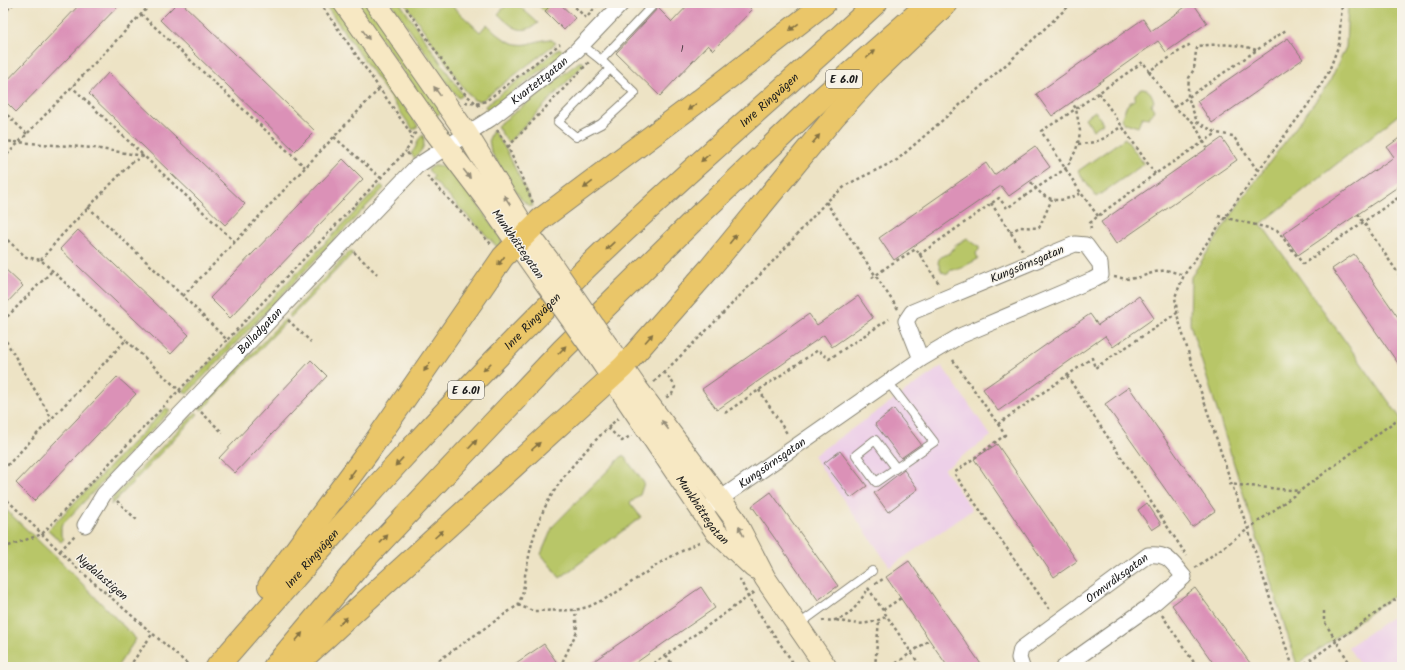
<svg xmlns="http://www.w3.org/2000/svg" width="1405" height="670" font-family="Kalam,sans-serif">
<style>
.built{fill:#edd0e8}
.green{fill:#b8c668;stroke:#6a7142}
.building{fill:#db91b7}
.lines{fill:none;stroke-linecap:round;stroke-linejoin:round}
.lane-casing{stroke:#848070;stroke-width:10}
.street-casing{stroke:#848070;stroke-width:17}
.secondary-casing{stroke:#848070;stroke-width:23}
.highway-casing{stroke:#848070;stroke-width:24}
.path{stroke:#848070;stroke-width:2.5;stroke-dasharray:3 3;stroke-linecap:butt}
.lane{stroke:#fff;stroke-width:8}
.street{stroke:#fff;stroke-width:15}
.secondary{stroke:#f7e8c3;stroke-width:21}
.highway{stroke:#eac669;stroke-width:22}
.secondary-bridge-casing{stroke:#848070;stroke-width:23;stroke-linecap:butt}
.secondary-bridge{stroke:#f7e8c3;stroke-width:21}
.oneway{fill:#837142}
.oneway2{fill:#948c78}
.labels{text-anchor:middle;stroke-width:3;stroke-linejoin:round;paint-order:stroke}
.number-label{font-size:10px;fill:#4c3943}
.shield{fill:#f7f3e8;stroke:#5e5c59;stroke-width:1}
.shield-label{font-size:11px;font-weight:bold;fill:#1c1c1c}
.street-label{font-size:12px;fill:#1c1c1c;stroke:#f7f3e8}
</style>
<rect width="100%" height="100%" fill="#f7f3e8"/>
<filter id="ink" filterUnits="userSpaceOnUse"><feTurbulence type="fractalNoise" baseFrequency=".025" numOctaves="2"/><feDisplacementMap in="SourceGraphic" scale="8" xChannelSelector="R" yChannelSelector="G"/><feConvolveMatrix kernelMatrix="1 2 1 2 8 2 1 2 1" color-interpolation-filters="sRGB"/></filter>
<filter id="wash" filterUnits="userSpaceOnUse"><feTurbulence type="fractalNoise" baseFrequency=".012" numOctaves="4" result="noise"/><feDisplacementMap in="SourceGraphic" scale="16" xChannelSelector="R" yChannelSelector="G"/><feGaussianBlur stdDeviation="0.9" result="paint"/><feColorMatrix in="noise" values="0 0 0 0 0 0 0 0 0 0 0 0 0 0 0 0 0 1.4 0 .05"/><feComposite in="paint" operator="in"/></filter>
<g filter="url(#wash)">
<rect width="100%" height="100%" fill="#ede3c5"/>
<g class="built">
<path d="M942 366 991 436 944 469 972 510 890 567 813 456Z"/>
<path d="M1402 610V667H1361L1348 647Z"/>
</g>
<g class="green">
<path d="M324 3H332L418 126 413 130Z"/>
<path d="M356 3H368L443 111 435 117Z"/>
<path d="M391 3H400L463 95 459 98 449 86Z"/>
<path d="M405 3H449L480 32 487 24C499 36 511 47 528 44 535 42 542 40 550 39L556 43 481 101 474 100 465 90Z"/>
<path d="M508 3H516L538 23C521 37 511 26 498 14Z"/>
<path d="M536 3H555L546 13Z"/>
<path d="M1348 3H1402V112L1261 224 1402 420V590L1297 665 1190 324 1191 277 1242 199 1329 83 1346 47Z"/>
<path d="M560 48 562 50 561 55 493 108 487 110 485 106Z"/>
<path d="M579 62H583L584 64 508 143 497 126Z"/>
<path d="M1141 89C1150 89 1151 93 1154 101L1151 105 1154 110 1149 118 1142 117 1138 127 1126 123 1124 124 1121 119 1127 105 1135 99V94Z"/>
<path d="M1095 111 1103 123 1093 130 1085 118Z"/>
<path d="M493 130 506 149 533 206H529L521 199 491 152 489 139Z"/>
<path d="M423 135C426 146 422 151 414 158L411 153C419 146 414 142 423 135Z"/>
<path d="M1125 138 1144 164 1096 197 1078 171Z"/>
<path d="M437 165 446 167 459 178 500 236 503 246 502 252 432 179 434 176 428 170 432 167Z"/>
<path d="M381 185 384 188 187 394 183 391Z"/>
<path d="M967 238 979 247V250L976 253 978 259 959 269H951L948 274 942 272 938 263 939 259 942 256 950 253 956 245Z"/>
<path d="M350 251 353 253 290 318 288 316Z"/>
<path d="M285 319 287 321 202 410 199 408Z"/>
<path d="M166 408 170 411 61 526V535L64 539 61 542 48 530Z"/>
<path d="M196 412 198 414 111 505 112 500 115 495Z"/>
<path d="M623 455 644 483 640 495 630 503 641 517 560 578 541 554 553 526Z"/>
<path d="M3 507 65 566 136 639 117 667H3Z"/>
</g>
<g id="blocks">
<g class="building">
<path d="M81 3H121L16 112 3 99V85Z"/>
<path d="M177 3H182L315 131 295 151 160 20Z"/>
<path d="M553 3H559L575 18 564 30 545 11Z"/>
<path d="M690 3H745L752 10 713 50 708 45 660 96 616 53 658 8 672 22Z"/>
<path d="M1191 3H1193L1207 23 1166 52 1158 41 1052 116 1036 94 1143 19 1151 31Z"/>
<path d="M1288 38 1303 59 1212 123 1197 101Z"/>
<path d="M108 73 245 204 225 225 89 94Z"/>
<path d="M1402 136V184L1298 255 1283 234 1394 157 1387 147Z"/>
<path d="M1222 138 1237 160 1116 244 1101 222Z"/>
<path d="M1035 146 1050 167 1009 196 1001 186 894 260 879 238 986 163 994 175Z"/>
<path d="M343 159 363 179 230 318 210 298Z"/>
<path d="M78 230 189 335 171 354 60 249Z"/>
<path d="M1354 254 1402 323V369L1332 269Z"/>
<path d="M3 267 23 286 3 307Z"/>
<path d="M858 296 873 318 832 347 824 335 717 410 702 389 809 314 817 325Z"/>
<path d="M1139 296 1154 318 1113 347 1105 336 998 411 983 389 1090 314 1098 325Z"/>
<path d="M311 360 327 376 235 473 219 458Z"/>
<path d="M117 377 136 394 34 501 16 483Z"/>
<path d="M1129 387 1215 511 1192 527 1105 404Z"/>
<path d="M894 409 921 444 901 458 875 424Z"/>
<path d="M997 444 1077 561 1054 577 974 459Z"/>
<path d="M840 451 867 486 851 498 824 463Z"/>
<path d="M904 470 918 489 888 512 874 493Z"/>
<path d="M771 492 838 586 818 600 752 506Z"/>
<path d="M1147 503 1161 524 1152 530 1138 510Z"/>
<path d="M909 561 983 667H948L886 577Z"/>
<path d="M701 587 715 608 664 643 630 667H585Z"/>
<path d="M1195 588 1253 667H1216L1172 605Z"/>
<path d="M544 644 560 667H510Z"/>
</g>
</g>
</g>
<g filter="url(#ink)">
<use href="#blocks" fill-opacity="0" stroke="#848070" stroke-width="1"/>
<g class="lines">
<defs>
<g id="lane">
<path d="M582 45 601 60 635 93 601 124 576 137 558 122 610 69"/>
<path d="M601 60 655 3"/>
<path d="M888 382 934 442 876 482 856 455 875 440 896 468"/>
<path d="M798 625 872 571"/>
</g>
<g id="street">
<path id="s1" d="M713 504 921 359 960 336 1092 280 1101 275 1100 264 1086 245 1075 244 912 312 906 321 921 359"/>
<path id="s2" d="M85 525 104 494 417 166 490 119 556 68 577 50 622 3"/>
<path id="s3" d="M1022 667 1019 658 1021 649 1148 555C1169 553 1171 562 1184 577L1154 603 1064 667"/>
</g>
<g id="secondary">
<path d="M344 3 429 124 489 203 539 274"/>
<path d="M376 3 467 134 528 233 550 262"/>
<path d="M607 345 636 387 734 518 765 578 826 667"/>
<path id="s4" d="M596 354 716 532 754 568"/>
</g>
<g id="highway">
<path d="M269 586 368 452 503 257 541 219 700 100 825 3"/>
<path id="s5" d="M217 667C334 532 453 398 581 273 676 180 779 94 876 3"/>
<path d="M274 667 363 561 563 349 695 219 823 97 929 3"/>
<path d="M294 667 356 610 623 367 710 268 834 117 874 73 947 3"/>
</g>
</defs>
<use href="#lane" class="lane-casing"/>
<use href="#street" class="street-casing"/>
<use href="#secondary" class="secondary-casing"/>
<use href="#highway" class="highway-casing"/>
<g class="path">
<path d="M320 3 412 135"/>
<path d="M403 3 465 94 482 108"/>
<path d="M571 3 587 19"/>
<path d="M3 14 14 3"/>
<path d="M141 14 305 167"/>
<path d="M588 16 599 3"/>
<path d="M1256 50C1237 43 1218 44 1198 46L1196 51 1194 69 1189 78 1188 89V97L1197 122 1217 133 1233 136 1258 171"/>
<path d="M1149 71 1174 107 1194 123 1207 148"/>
<path d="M1099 93 1155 174"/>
<path d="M465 102 476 104 486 101 560 44"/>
<path d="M1174 107 1286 30"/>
<path d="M3 111 27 134"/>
<path d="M497 130 508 147 533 203"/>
<path d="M334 137 382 179"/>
<path d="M3 141 94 148 144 156 235 242 380 88"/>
<path d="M1078 144C1100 143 1105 138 1122 126"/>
<path d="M508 147 589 62"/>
<path d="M409 155 406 151 410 145 412 135 416 133"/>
<path d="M3 159 152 3"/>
<path d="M427 176 492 245"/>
<path d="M1031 182C1046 203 1059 204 1081 193"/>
<path d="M826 202 898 309"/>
<path d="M991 203 1023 251"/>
<path d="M88 207 183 296"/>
<path d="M1358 214 1402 279"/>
<path d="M1098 216 1081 193 1041 131 1061 119 1143 62 1149 71 1192 43"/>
<path d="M1218 216 1277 230 1303 264 1402 195"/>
<path d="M1091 229 1090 223 1098 216 1155 174 1217 133"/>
<path d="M1010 232 1020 227 1039 228 1052 199"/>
<path d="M3 236 26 257 41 260 126 340"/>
<path d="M235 242 183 296 227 340 406 151"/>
<path d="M354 252 377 274"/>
<path d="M919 255 999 198 1007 208 1065 169 1070 162 1076 150 1079 139 1080 131 1076 109 1072 102"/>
<path d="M41 260 61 236 132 162 144 156 72 87"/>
<path d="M1114 277 1129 279 1140 277 1155 272 1166 270 1184 275"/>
<path d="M872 278 891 264 916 249 940 285"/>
<path d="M288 320 311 342"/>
<path d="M3 321 52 271"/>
<path d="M3 336 52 419"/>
<path d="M953 360 998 424 1092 358 1095 368 1177 313"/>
<path d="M664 372 673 383 675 387 672 394 665 398"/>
<path d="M1067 376 1187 556"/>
<path d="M654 382 708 329 777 257 826 202 848 184 897 160 1009 62 1072 3"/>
<path d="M759 390 788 435"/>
<path d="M201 412 223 433"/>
<path d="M725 413 818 350 829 359 889 319"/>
<path d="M998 424 1005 435 954 473 1050 610"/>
<path d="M608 428 622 441 632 435"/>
<path d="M3 470 126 340 182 393"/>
<path d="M1228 484 1300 491"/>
<path d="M3 496 77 568 191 667"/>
<path d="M117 501 138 521"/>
<path d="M3 548 42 534 227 340"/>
<path d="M60 551 76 534"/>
<path d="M1195 568 1402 416"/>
<path d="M739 579 742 583 748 597 796 667"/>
<path d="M875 584 883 579"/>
<path d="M868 588 921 667"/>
<path d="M518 605 533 611 575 610 588 607 611 596 663 561 701 541"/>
<path d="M883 610 901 598"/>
<path d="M1324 611V621L1352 667"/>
<path d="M1162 615 1197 667"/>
<path d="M836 620C856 625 868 626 887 616"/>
<path d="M822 621C826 620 830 621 835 620 852 617 859 601 869 588"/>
<path d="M666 655 674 667"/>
<path d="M129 667 153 633"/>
<path d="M429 667 518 605C523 595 524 586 525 575 528 562 530 549 534 536 547 488 583 452 618 418"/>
<path d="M560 667 577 631 575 610"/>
<path d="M649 667 755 592"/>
<path d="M875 667 879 620"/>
<path d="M891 667 929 640"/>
<path d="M1293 667 1279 627 1248 529 1232 485 1194 371 1178 318 1175 297 1184 275 1258 171 1313 98 1329 71 1339 44 1342 3"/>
<path d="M1300 667 1402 595"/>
</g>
<use href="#lane" class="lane"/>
<use href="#street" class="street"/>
<use href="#secondary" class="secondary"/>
<use href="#highway" class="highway"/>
<defs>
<g id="secondary-bridge">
<path d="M550 262 607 345"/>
<path d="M539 274 596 354"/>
</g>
</defs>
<use href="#secondary-bridge" class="secondary-bridge-casing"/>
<use href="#secondary-bridge" class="secondary-bridge"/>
</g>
<defs><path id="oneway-solid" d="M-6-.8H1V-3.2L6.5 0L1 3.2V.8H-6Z"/></defs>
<g class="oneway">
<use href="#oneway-solid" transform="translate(794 27) rotate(142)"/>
<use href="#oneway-solid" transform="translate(871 54) rotate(-42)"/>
<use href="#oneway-solid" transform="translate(692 107) rotate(143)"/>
<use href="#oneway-solid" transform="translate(816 139) rotate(-50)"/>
<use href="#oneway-solid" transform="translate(705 158) rotate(138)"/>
<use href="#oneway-solid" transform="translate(588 185) rotate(143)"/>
<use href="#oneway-solid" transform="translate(733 239) rotate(-51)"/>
<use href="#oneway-solid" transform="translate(610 246) rotate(136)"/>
<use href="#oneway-solid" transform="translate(501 261) rotate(127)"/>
<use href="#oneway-solid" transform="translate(649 338) rotate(-49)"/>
<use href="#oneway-solid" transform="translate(562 350) rotate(-46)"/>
<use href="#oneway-solid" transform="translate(427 367) rotate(125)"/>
<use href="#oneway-solid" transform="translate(487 367) rotate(135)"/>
<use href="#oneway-solid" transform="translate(473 444) rotate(-47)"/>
<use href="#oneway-solid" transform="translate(536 446) rotate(-42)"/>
<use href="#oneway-solid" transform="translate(399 462) rotate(133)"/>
<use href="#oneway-solid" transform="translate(352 474) rotate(126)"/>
<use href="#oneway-solid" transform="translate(439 534) rotate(-42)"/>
<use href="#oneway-solid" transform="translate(384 539) rotate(-47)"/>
<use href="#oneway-solid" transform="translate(343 621) rotate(-43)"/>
<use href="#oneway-solid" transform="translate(299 637) rotate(-50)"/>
</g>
<g class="oneway2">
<use href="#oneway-solid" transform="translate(366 35) rotate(55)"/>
<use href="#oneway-solid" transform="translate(437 91) rotate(-125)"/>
<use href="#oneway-solid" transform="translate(467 174) rotate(52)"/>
<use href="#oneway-solid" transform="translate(507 200) rotate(-123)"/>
<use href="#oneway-solid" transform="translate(665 425) rotate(-127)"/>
<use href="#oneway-solid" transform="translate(741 531) rotate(-117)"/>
</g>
</g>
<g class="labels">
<g class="number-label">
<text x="682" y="52">1</text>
</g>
<g class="shield">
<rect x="826" y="70" width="36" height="18" rx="3"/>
<rect x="448" y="381" width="36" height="18" rx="3"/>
</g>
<g class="shield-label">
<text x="844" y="83">E 6.01</text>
<text x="466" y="394">E 6.01</text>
</g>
<g class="street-label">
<text dy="4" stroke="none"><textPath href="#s2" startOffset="639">Kvartettgatan</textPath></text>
<text dy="4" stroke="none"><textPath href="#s5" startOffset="792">Inre Ringvägen</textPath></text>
<text transform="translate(518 244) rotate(55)" y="4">Munkhättegatan</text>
<text transform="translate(1027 264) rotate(-23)" y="4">Kungsörnsgatan</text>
<text dy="4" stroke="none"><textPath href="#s5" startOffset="468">Inre Ringvägen</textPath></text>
<text dy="4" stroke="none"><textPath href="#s2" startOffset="262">Balladgatan</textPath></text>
<text dy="4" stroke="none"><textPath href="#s1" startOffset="72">Kungsörnsgatan</textPath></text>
<text dy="4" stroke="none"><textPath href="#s4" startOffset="189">Munkhättegatan</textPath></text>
<text dy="4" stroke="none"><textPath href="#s5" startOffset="144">Inre Ringvägen</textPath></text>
<text transform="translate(102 577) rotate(41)" y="4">Nydalastigen</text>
<text dy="4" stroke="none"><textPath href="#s3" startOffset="138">Ormvråksgatan</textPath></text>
</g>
</g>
<rect width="1405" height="670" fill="none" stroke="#f7f3e8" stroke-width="16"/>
</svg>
